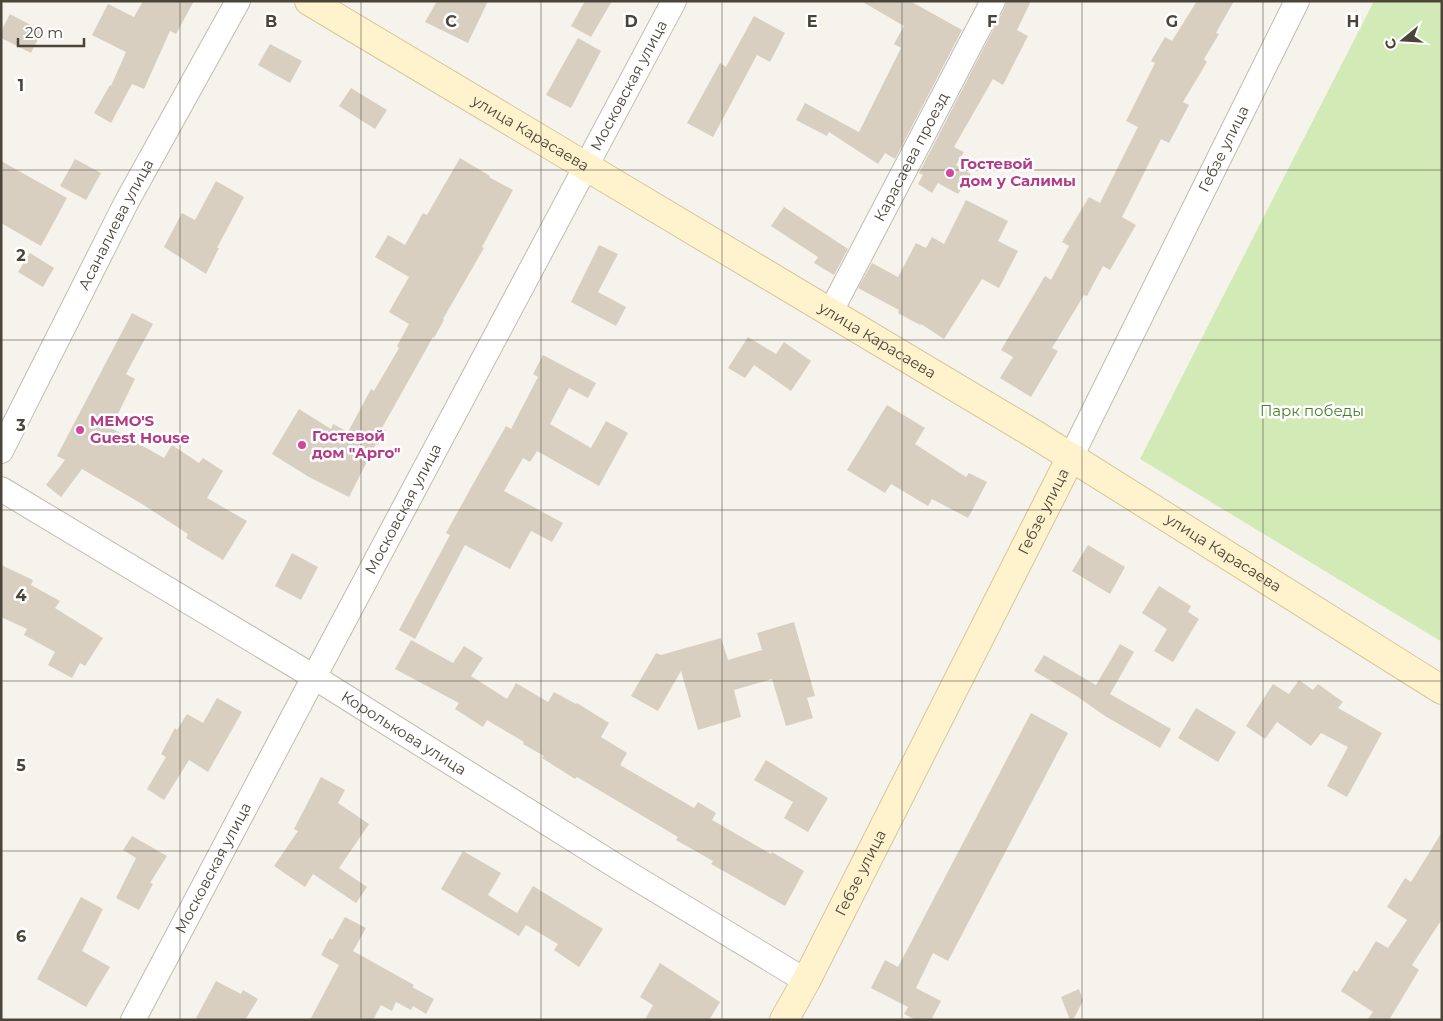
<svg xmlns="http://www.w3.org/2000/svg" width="1443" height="1021" font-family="Montserrat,sans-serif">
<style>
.green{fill:#d2eab5}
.building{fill:#d8cfc1}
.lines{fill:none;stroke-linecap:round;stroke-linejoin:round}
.street-casing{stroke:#c2bbae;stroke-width:26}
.secondary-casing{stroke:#d6c79b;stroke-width:30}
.street{stroke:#fff;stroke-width:24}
.secondary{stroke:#fff3cd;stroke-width:28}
.grid{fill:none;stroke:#4b4439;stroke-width:1;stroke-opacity:0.55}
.hotel-dot{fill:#d1479c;stroke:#fff;stroke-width:2}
.labels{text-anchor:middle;stroke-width:5;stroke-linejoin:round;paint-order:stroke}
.street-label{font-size:15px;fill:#4b4439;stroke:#fff}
.hotel-label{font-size:15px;font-weight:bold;fill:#b23c85;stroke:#fff;text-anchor:start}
.park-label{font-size:15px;fill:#4a7f2a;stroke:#fff}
.grid-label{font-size:16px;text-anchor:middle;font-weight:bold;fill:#4b4439;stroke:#fff;stroke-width:5;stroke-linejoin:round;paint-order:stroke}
</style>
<rect width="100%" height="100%" fill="#f6f3ec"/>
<path class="green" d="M1374 1H1442V642L1140 459Z"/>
<g class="building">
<path d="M143 1H194L176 34 170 31 144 89 132 84 111 123 94 113 110 85 111 86 126 52 92 35 108 4 134 17Z"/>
<path d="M437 1H488L468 43 425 22Z"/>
<path d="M585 1H612L591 37 571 26Z"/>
<path d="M861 1H910L962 30 895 159 885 153 878 164 829 132 827 136 796 120 805 103 859 132 901 48 894 44 904 26Z"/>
<path d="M1007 1H1031L1017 30 1028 36 1003 85 993 79 954 147 964 152 956 165 971 174 958 194 938 183 932 193 918 184 923 175 919 173 1005 7Z"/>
<path d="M1197 1H1234L1216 33 1219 34 1204 59 1207 62 1183 102 1189 105 1169 143 1161 139 1122 217 1136 225 1110 270 1103 266 1087 296 1084 295 1052 348 1058 351 1031 397 1000 378 1013 357 1001 350 1045 276 1051 280 1069 246 1062 242 1089 197 1100 203 1138 127 1126 121 1155 63 1151 61 1165 37 1172 41Z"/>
<path d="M10 14 42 31 31 53 1 38V31Z"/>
<path d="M754 16 785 33 770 62 757 55 713 137 687 123 720 63 726 67Z"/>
<path d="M578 38 601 51 571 108 546 95Z"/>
<path d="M270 44 302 61 290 83 258 65Z"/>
<path d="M351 88 387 110 375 129 339 106Z"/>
<path d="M460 158 490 176 489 177 513 190 482 247 484 248 443 319 444 320 434 338 433 337 382 428 386 430 378 445 376 444 349 497 309 477 272 454 299 409 331 429 333 424 348 432 371 389 374 391 399 348 397 346 409 324 389 312 409 277 375 257 388 235 405 245 423 213 427 215Z"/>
<path d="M75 159 101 173 86 200 60 186Z"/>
<path d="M1 161 67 198 41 246 1 223Z"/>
<path d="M216 181 244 197 217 248H219L206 274 164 247 182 213 195 220Z"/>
<path d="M966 200 1008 221 998 241 1018 251 999 288 982 279 944 339 921 324 920 325 898 313 899 310 858 288 872 263 898 277 916 243 926 248 932 237 944 244Z"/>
<path d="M784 207 848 249 834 275 814 263 818 257 771 226Z"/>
<path d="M599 245 618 254 598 292 626 307 616 326 571 302Z"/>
<path d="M30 253 54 268 43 287 18 272Z"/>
<path d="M132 313 153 324 126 374 135 379 111 428 164 458 172 445 199 463 203 458 223 471 207 498 247 521 223 560 186 538 188 534 142 504 82 469 61 497 46 485 65 460 57 456Z"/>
<path d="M748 337 776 354 784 342 811 361 791 391 754 365 745 378 728 368Z"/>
<path d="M543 355 596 383 588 398 569 388 550 424 591 448 606 421 628 433 599 486 537 451 530 462 523 458 504 491 563 523 552 542 531 531 510 569 465 545 415 639 399 630 450 535 446 533 477 477 506 426 511 429 538 377 533 374Z"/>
<path d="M887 405 925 428 915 444 966 477 969 473 987 482 968 518 932 499 928 506 891 484 885 493 847 470Z"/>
<path d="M1088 545 1125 567 1110 594 1072 571Z"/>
<path d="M292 553 318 567 301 600 275 586Z"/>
<path d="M1 565 33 580 31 585 60 601 55 608 103 638 85 666 80 663 72 678 48 665 55 652 24 635 27 629 1 617Z"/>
<path d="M1159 586 1191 606 1188 612 1199 619 1173 662 1154 651 1167 629 1142 613Z"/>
<path d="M794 622 815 696 807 698 813 718 786 726 772 679 734 690 741 717 698 730 681 671 658 711 631 696 656 653 661 655 721 638 728 660 762 650 757 633Z"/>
<path d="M411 640 453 663 464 646 483 658 471 676 507 699 516 683 548 702 554 692 576 704 577 703 609 723 601 737 627 753 620 765 694 808 698 802 716 813 712 820 771 854 772 852 804 871 785 906 711 864 713 861 676 840 678 837 577 777 575 779 542 758 544 756 523 744 524 742 487 720 483 727 455 709 459 703 395 669Z"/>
<path d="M1120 644 1134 652 1110 694 1171 729 1160 748 1105 716 1075 695 1034 671 1044 655 1096 685Z"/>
<path d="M1299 680 1313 690 1318 684 1343 702 1338 708 1382 733 1347 797 1327 786 1348 747 1321 733 1311 746 1277 722 1265 739 1246 726 1273 684 1289 694Z"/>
<path d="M217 698 242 712 208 772 189 760 164 800 147 789 166 757 161 754 175 728 177 730 187 714 203 723Z"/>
<path d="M1196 708 1236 732 1218 762 1178 738Z"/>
<path d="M1031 713 1068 733 948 961 933 953 916 988 941 1001 931 1020H916L904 1014 908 1007 871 988 885 960 898 967Z"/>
<path d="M766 760 828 798 808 832 784 818 793 802 754 780Z"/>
<path d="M321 777 345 790 338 803 369 824 339 868 367 887 356 903 313 874 305 887 274 866 298 831 294 829Z"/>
<path d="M1442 832V919L1412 965 1419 970 1389 1020H1367L1373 1012 1341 991 1354 970 1357 972 1376 941 1388 948 1407 920 1387 907 1405 878 1411 882Z"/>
<path d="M132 836 167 856 150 883 153 884 139 910 116 898 136 858 123 850Z"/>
<path d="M463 851 501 873 488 895 517 913 533 886 603 929 579 967 554 950 558 944 526 925 519 936 441 889Z"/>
<path d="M81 897 103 909 82 951 110 967 86 1007 37 979Z"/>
<path d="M345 917 366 928 353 951 414 985 412 987 434 999 426 1014 413 1006 411 1010 396 1002 392 1011 381 1005 373 1020H310L339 965 321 955 330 938 332 940Z"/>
<path d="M660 963 720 1002 709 1020H645L653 1005 640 997Z"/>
<path d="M216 981 241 994 243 990 258 999 245 1020H195Z"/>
<path d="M1079 989 1083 1001 1073 1020H1070L1061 997Z"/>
</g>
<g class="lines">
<defs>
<g id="street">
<path id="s1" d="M830 313 993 1"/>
<path id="s2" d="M1 451 126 203 238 1"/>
<path id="s3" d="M1071 457 1297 1"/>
<path id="s4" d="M1 489 314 677 616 866 806 981"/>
<path id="s5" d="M133 1020 314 677 674 1"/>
</g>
<g id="secondary">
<path id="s6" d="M309 1 1039 437 1442 690"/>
<path id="s7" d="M784 1020 806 981 1071 457"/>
</g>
</defs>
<use href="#street" class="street-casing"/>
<use href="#secondary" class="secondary-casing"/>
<use href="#street" class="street"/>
<use href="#secondary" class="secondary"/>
</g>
<path class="grid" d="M180 1V1020M361 1V1020M541 1V1020M722 1V1020M902 1V1020M1082 1V1020M1263 1V1020M1 170H1442M1 340H1442M1 510H1442M1 681H1442M1 851H1442"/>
<g class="hotel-dot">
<circle cx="950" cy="173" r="5"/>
<circle cx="80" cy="430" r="5"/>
<circle cx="302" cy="445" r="5"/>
</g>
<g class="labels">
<g class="street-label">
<text dy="5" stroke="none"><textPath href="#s5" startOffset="1058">Московская улица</textPath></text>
<text dy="5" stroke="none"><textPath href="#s6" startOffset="258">улица Карасаева</textPath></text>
<text dy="5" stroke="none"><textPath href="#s3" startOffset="344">Гебзе улица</textPath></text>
<text dy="5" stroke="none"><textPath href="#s1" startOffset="176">Карасаева проезд</textPath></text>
<text dy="5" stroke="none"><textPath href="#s2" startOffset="254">Асаналиева улица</textPath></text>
<text dy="5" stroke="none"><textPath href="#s6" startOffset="662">улица Карасаева</textPath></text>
<text dy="5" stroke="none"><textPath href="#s5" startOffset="578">Московская улица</textPath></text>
<text dy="5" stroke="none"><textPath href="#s7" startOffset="571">Гебзе улица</textPath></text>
<text dy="5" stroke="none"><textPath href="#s6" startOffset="1068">улица Карасаева</textPath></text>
<text dy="5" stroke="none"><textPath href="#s4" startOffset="471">Королькова улица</textPath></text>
<text dy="5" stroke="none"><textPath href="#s5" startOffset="172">Московская улица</textPath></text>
<text dy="5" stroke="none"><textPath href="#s7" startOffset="166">Гебзе улица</textPath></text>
</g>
<g class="hotel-label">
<text x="960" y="169">Гостевой<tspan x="960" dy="17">дом у Салимы</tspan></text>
<text x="90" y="426">MEMO'S<tspan x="90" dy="17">Guest House</tspan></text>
<text x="312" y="441">Гостевой<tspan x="312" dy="17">дом "Арго"</tspan></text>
</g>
<g class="park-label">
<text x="1312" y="416">Парк победы</text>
</g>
</g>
<g class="grid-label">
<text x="271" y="27">B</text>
<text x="451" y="27">C</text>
<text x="631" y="27">D</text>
<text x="812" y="27">E</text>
<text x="992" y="27">F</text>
<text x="1172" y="27">G</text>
<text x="1353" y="27">H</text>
<text x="21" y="91">1</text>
<text x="21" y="261">2</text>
<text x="21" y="431">3</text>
<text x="21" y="601">4</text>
<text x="21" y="771">5</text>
<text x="21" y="942">6</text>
</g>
<rect width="1443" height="1021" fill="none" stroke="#4b4439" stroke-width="5"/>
<g transform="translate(1403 40) rotate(252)" stroke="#ffffff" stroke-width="4" paint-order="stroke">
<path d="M0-4L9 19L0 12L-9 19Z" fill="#4b4439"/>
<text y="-8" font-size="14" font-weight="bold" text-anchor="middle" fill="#4b4439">С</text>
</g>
<path d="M18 38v8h66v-8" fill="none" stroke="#4b4439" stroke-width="2.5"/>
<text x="25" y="38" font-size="15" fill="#4b4439" stroke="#ffffff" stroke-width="4" paint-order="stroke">20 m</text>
</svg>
